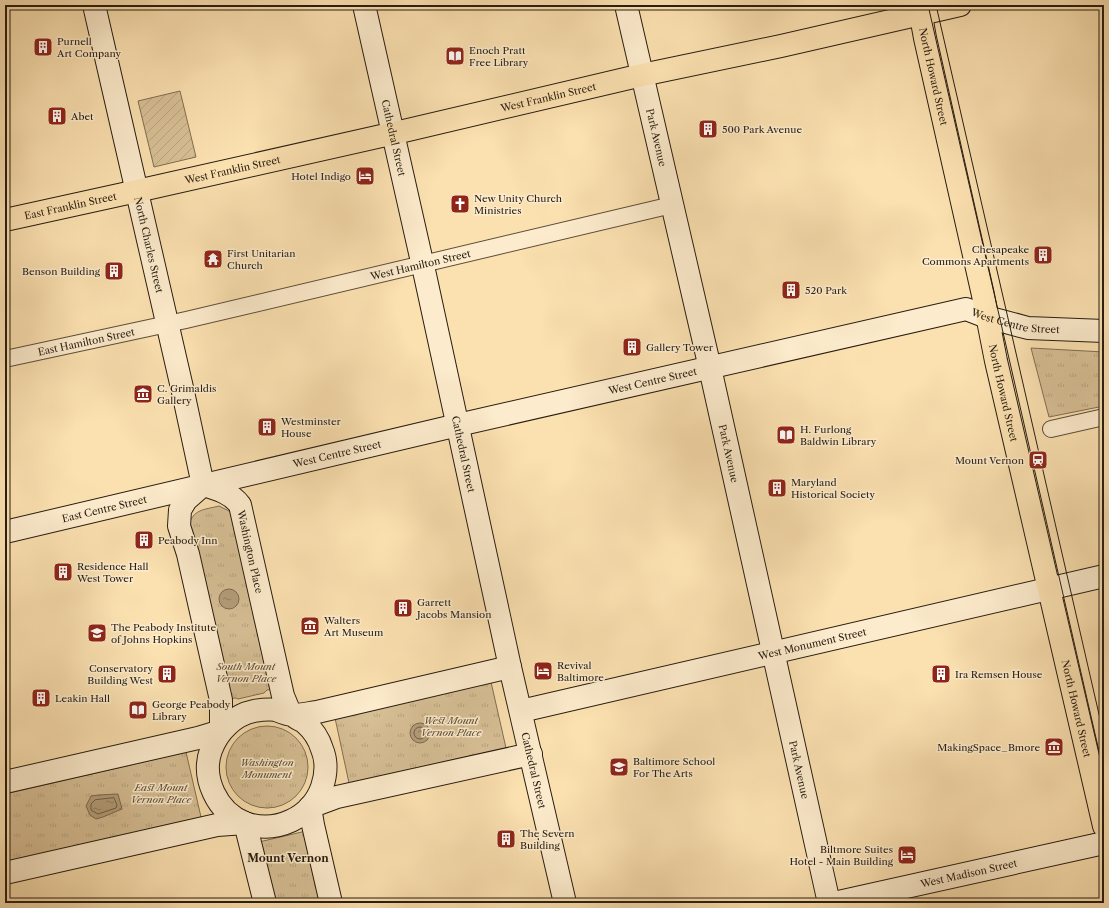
<svg xmlns="http://www.w3.org/2000/svg" width="1109" height="908" font-family="'Libre Caslon Text',serif">
<style>
.park{fill:url(#park-tufts);stroke:#806e53}
.garden{fill:url(#garden-furrows);stroke:#806e53}
.water{fill:url(#water-ripples);stroke:#7b6a50}
.lines{fill:none;stroke-linecap:round;stroke-linejoin:round}
.shore{stroke:#6e5e46;stroke-width:1}
.street-casing{stroke:#5d4e39;stroke-width:18}
.secondary-casing{stroke:#281d11;stroke-width:24}
.primary-casing{stroke:#281d11;stroke-width:24}
.street{stroke:#fcebcc;stroke-width:16}
.secondary{stroke:#fcebcc;stroke-width:22}
.primary{stroke:#fbe0b0;stroke-width:22}
.tram{stroke:#281d11;stroke-width:1}
.labels{text-anchor:middle;stroke-width:3;stroke-linejoin:round;paint-order:stroke}
.poi-label{font-size:10px;fill:#281d11;stroke:#fcebcc;text-anchor:start}
.street-label{font-size:10px;fill:#281d11;stroke:#fcebcc}
.park-label{font-size:10px;font-style:italic;fill:#5d4e39;stroke:#fcebcc}
.neighbourhood-label{font-size:11px;font-weight:bold;fill:#281d11;stroke:#fcebcc}
</style>
<defs>
<pattern id="park-tufts" width="24" height="20" patternUnits="userSpaceOnUse"><rect width="24" height="20" fill="#d7bf95"/><path d="M3 7l-1-3M5 7V3M7 7l1-3M15 17l-1-3M17 17v-4M19 17l1-3" fill="none" stroke="#b9a47f"/></pattern>
<pattern id="garden-furrows" width="10" height="10" patternUnits="userSpaceOnUse"><rect width="10" height="10" fill="#d7bf95"/><path d="M-1 1l2-2M0 10L10 0M9 11l2-2" fill="none" stroke="#b9a47f"/></pattern>
<pattern id="water-ripples" width="26" height="14" patternUnits="userSpaceOnUse"><rect width="26" height="14" fill="#b39e7a"/><path d="M2 4q2-2 4 0t4 0M15 11q2-2 4 0t4 0" fill="none" stroke="#928063"/></pattern>
</defs>
<rect width="100%" height="100%" fill="#fbe0b0"/>
<filter id="stains"><feTurbulence type="fractalNoise" baseFrequency=".005" numOctaves="4"/><feColorMatrix values="0 0 0 0 .2 0 0 0 0 .09 0 0 0 0 .02 0 0 0 .5 -.17"/></filter>
<radialGradient id="worn" r=".72"><stop offset=".6" stop-color="#630" stop-opacity="0"/><stop offset="1" stop-color="#630" stop-opacity=".3"/></radialGradient>
<g class="park">
<path d="M1031 348 1104 352V406L1049 417Z"/>
<path d="M219 506 229 511 235 516 274 689 267 690 264 693 238 699 236 698 227 699 188 527C193 509 203 510 219 506Z"/>
<path d="M491 682 506 748 349 783 335 718Z"/>
<circle cx="267" cy="767" r="41"/>
<path d="M186 752 201 817 200 818 5 862V794Z"/>
<path d="M306 831 322 903H273L259 842Z"/>
</g>
<path class="garden" d="M180 91 196 157 154 167 138 101Z"/>
<g class="water">
<circle cx="229" cy="599" r="10"/>
<circle cx="420" cy="733" r="10"/>
<path d="M118 794 122 809 103 817 96 819 90 815 86 806 91 796 98 795Z"/>
</g>
<g class="lines">
<g class="shore">
<circle cx="420" cy="733" r="6"/>
<path d="M114 798 117 805 116 808 98 814 91 810V804L95 800Z"/>
</g>
<defs>
<g id="street">
<path id="s1" d="M5 359 186 320 672 205"/>
<path d="M1051 429 1104 417"/>
</g>
<g id="secondary">
<path id="s2" d="M94 5 183 392 203 485"/>
<path id="s3" d="M364 5 425 275 510 667 565 903"/>
<path id="s4" d="M626 5 710 368 829 903"/>
<path id="s5" d="M5 532 458 425 966 309 987 317 1028 328 1104 331"/>
<path id="s6" d="M521 711 1104 576"/>
<path id="s7" d="M221 731V700L188 554 179 526 180 510 186 500 203 485C217 489 231 493 240 505L283 696C286 702 288 711 293 715 296 719 302 720 305 723 313 730 319 739 322 749 327 761 326 775 322 787 311 818 276 834 245 823 217 812 201 778 211 750 218 731 234 715 254 711 260 710 270 709 276 710 281 712 287 715 293 715 301 715 309 713 317 712L510 667"/>
<path d="M5 782 198 738 221 731"/>
<path d="M310 807 337 797 531 754"/>
<path d="M310 807 313 825 331 903"/>
<path d="M245 823 265 903"/>
<path d="M5 873 217 825 245 823"/>
<path id="s8" d="M834 903 1104 843"/>
</g>
<g id="primary">
<path id="s9" d="M919 5 925 38 983 295 996 361 1104 826"/>
<path id="s10" d="M5 220 137 191 408 130 642 75 781 46 960 5"/>
</g>
</defs>
<use href="#street" class="street-casing"/>
<use href="#secondary" class="secondary-casing"/>
<use href="#primary" class="primary-casing"/>
<use href="#street" class="street"/>
<use href="#secondary" class="secondary"/>
<use href="#primary" class="primary"/>
<g class="tram">
<path d="M928 5 1104 773"/>
<path d="M936 5 1104 736"/>
</g>
</g>
<defs>
<symbol id="building-square" viewBox="-11 -11 22 22"><rect x="-9" y="-9" width="18" height="18" rx="4" fill="#8f2418" stroke="#fcebcc"/><path d="M-4-6H4V6H1V3H-1V6H-4ZM-2.5-4.3h1.7v1.8h-1.7ZM.8-4.3h1.7v1.8H.8ZM-2.5-1h1.7V.8h-1.7ZM.8-1h1.7V.8H.8Z" fill="#fff"/></symbol>
<symbol id="library-square" viewBox="-11 -11 22 22"><rect x="-9" y="-9" width="18" height="18" rx="4" fill="#8f2418" stroke="#fcebcc"/><path d="M-6-4Q-3-5.5-.7-3.5V5Q-3 3-6 4ZM6-4Q3-5.5 .7-3.5V5Q3 3 6 4Z" fill="#fff"/></symbol>
<symbol id="hotel-square" viewBox="-11 -11 22 22"><rect x="-9" y="-9" width="18" height="18" rx="4" fill="#8f2418" stroke="#fcebcc"/><path d="M-6-4.5h1.5V1H6V5H4.5V3h-9V5H-6ZM-4 0a1.8 1.8 0 1 1 3.6 0ZM.5 0V-2.5h3Q6-2.5 6 0Z" fill="#fff"/></symbol>
<symbol id="church-square" viewBox="-11 -11 22 22"><rect x="-9" y="-9" width="18" height="18" rx="4" fill="#8f2418" stroke="#fcebcc"/><path d="M-1.2-6h2.4v3.5h3.3v2.4h-3.3V6h-2.4V-.1h-3.3v-2.4h3.3Z" fill="#fff"/></symbol>
<symbol id="temple-square" viewBox="-11 -11 22 22"><rect x="-9" y="-9" width="18" height="18" rx="4" fill="#8f2418" stroke="#fcebcc"/><path d="M0-6L5-2H3V0L6.5 2.5H4V6H1.5V3h-3V6H-4V2.5H-6.5L-3 0V-2H-5Z" fill="#fff"/></symbol>
<symbol id="museum-square" viewBox="-11 -11 22 22"><rect x="-9" y="-9" width="18" height="18" rx="4" fill="#8f2418" stroke="#fcebcc"/><path d="M0-6L6-3V-2H-6V-3ZM-5-1h2V3h-2ZM-1-1h2V3h-2ZM3-1h2V3H3ZM-6 4H6V6H-6Z" fill="#fff"/></symbol>
<symbol id="station-square" viewBox="-11 -11 22 22"><rect x="-9" y="-9" width="18" height="18" rx="4" fill="#8f2418" stroke="#fcebcc"/><path d="M-3-6H3Q5-6 5-4V2Q5 4 3 4L4.5 6H3L1.5 4h-3L-3 6H-4.5L-3 4Q-5 4-5 2V-4Q-5-6-3-6ZM-3.5-4v3h7v-3ZM-3.5 1v1.5H-2V1ZM2 1v1.5H3.5V1Z" fill="#fff"/></symbol>
<symbol id="university-square" viewBox="-11 -11 22 22"><rect x="-9" y="-9" width="18" height="18" rx="4" fill="#8f2418" stroke="#fcebcc"/><path d="M0-5L7-2L0 1L-7-2ZM-4 1L0 2.5L4 1V4Q0 6-4 4Z" fill="#fff"/></symbol>
<symbol id="school-square" viewBox="-11 -11 22 22"><rect x="-9" y="-9" width="18" height="18" rx="4" fill="#8f2418" stroke="#fcebcc"/><path d="M0-5L7-2L0 1L-7-2ZM-4 1L0 2.5L4 1V4Q0 6-4 4Z" fill="#fff"/></symbol>
</defs>
<g fill-rule="evenodd">
<use href="#building-square" x="32" y="36" width="22" height="22"/>
<use href="#library-square" x="444" y="45" width="22" height="22"/>
<use href="#building-square" x="46" y="105" width="22" height="22"/>
<use href="#building-square" x="697" y="118" width="22" height="22"/>
<use href="#hotel-square" x="354" y="165" width="22" height="22"/>
<use href="#church-square" x="449" y="193" width="22" height="22"/>
<use href="#building-square" x="1032" y="244" width="22" height="22"/>
<use href="#temple-square" x="202" y="248" width="22" height="22"/>
<use href="#building-square" x="103" y="260" width="22" height="22"/>
<use href="#building-square" x="780" y="279" width="22" height="22"/>
<use href="#building-square" x="621" y="336" width="22" height="22"/>
<use href="#museum-square" x="132" y="383" width="22" height="22"/>
<use href="#building-square" x="256" y="416" width="22" height="22"/>
<use href="#library-square" x="775" y="424" width="22" height="22"/>
<use href="#station-square" x="1027" y="449" width="22" height="22"/>
<use href="#building-square" x="766" y="477" width="22" height="22"/>
<use href="#building-square" x="133" y="529" width="22" height="22"/>
<use href="#building-square" x="52" y="561" width="22" height="22"/>
<use href="#building-square" x="392" y="597" width="22" height="22"/>
<use href="#museum-square" x="299" y="615" width="22" height="22"/>
<use href="#university-square" x="86" y="622" width="22" height="22"/>
<use href="#hotel-square" x="532" y="660" width="22" height="22"/>
<use href="#building-square" x="156" y="663" width="22" height="22"/>
<use href="#building-square" x="930" y="663" width="22" height="22"/>
<use href="#building-square" x="30" y="687" width="22" height="22"/>
<use href="#library-square" x="127" y="699" width="22" height="22"/>
<use href="#museum-square" x="1043" y="736" width="22" height="22"/>
<use href="#school-square" x="608" y="756" width="22" height="22"/>
<use href="#building-square" x="495" y="828" width="22" height="22"/>
<use href="#hotel-square" x="896" y="844" width="22" height="22"/>
</g>
<g class="labels">
<g class="poi-label">
<text x="57" y="45">Purnell<tspan x="57" dy="12">Art Company</tspan></text>
<text x="469" y="54">Enoch Pratt<tspan x="469" dy="12">Free Library</tspan></text>
<text x="71" y="120">Abet</text>
<text x="722" y="133">500 Park Avenue</text>
<text x="351" y="180" text-anchor="end">Hotel Indigo</text>
<text x="474" y="202">New Unity Church<tspan x="474" dy="12">Ministries</tspan></text>
<text x="1029" y="253" text-anchor="end">Chesapeake<tspan x="1029" dy="12">Commons Apartments</tspan></text>
<text x="227" y="257">First Unitarian<tspan x="227" dy="12">Church</tspan></text>
<text x="100" y="275" text-anchor="end">Benson Building</text>
<text x="805" y="294">520 Park</text>
<text x="646" y="351">Gallery Tower</text>
<text x="157" y="392">C. Grimaldis<tspan x="157" dy="12">Gallery</tspan></text>
<text x="281" y="425">Westminster<tspan x="281" dy="12">House</tspan></text>
<text x="800" y="433">H. Furlong<tspan x="800" dy="12">Baldwin Library</tspan></text>
<text x="1024" y="464" text-anchor="end">Mount Vernon</text>
<text x="791" y="486">Maryland<tspan x="791" dy="12">Historical Society</tspan></text>
<text x="158" y="544">Peabody Inn</text>
<text x="77" y="570">Residence Hall<tspan x="77" dy="12">West Tower</tspan></text>
<text x="417" y="606">Garrett<tspan x="417" dy="12">Jacobs Mansion</tspan></text>
<text x="324" y="624">Walters<tspan x="324" dy="12">Art Museum</tspan></text>
<text x="111" y="631">The Peabody Institute<tspan x="111" dy="12">of Johns Hopkins</tspan></text>
<text x="557" y="669">Revival<tspan x="557" dy="12">Baltimore</tspan></text>
<text x="153" y="672" text-anchor="end">Conservatory<tspan x="153" dy="12">Building West</tspan></text>
<text x="955" y="678">Ira Remsen House</text>
<text x="55" y="702">Leakin Hall</text>
<text x="152" y="708">George Peabody<tspan x="152" dy="12">Library</tspan></text>
<text x="1040" y="751" text-anchor="end">MakingSpace_Bmore</text>
<text x="633" y="765">Baltimore School<tspan x="633" dy="12">For The Arts</tspan></text>
<text x="520" y="837">The Severn<tspan x="520" dy="12">Building</tspan></text>
<text x="893" y="853" text-anchor="end">Biltmore Suites<tspan x="893" dy="12">Hotel - Main Building</tspan></text>
</g>
<g class="street-label">
<text dy="4" stroke="none"><textPath href="#s9" startOffset="73">North Howard Street</textPath></text>
<text dy="4" stroke="none"><textPath href="#s10" startOffset="557">West Franklin Street</textPath></text>
<text dy="4" stroke="none"><textPath href="#s3" startOffset="136">Cathedral Street</textPath></text>
<text dy="4" stroke="none"><textPath href="#s4" startOffset="136">Park Avenue</textPath></text>
<text dy="4" stroke="none"><textPath href="#s10" startOffset="233">West Franklin Street</textPath></text>
<text dy="4" stroke="none"><textPath href="#s10" startOffset="67">East Franklin Street</textPath></text>
<text dy="4" stroke="none"><textPath href="#s2" startOffset="246">North Charles Street</textPath></text>
<text dy="4" stroke="none"><textPath href="#s1" startOffset="426">West Hamilton Street</textPath></text>
<text dy="4" stroke="none"><textPath href="#s5" startOffset="1038">West Centre Street</textPath></text>
<text dy="4" stroke="none"><textPath href="#s1" startOffset="83">East Hamilton Street</textPath></text>
<text dy="4" stroke="none"><textPath href="#s5" startOffset="665">West Centre Street</textPath></text>
<text dy="4" stroke="none"><textPath href="#s9" startOffset="397">North Howard Street</textPath></text>
<text dy="4" stroke="none"><textPath href="#s5" startOffset="341">West Centre Street</textPath></text>
<text dy="4" stroke="none"><textPath href="#s3" startOffset="460">Cathedral Street</textPath></text>
<text dy="4" stroke="none"><textPath href="#s4" startOffset="460">Park Avenue</textPath></text>
<text dy="4" stroke="none"><textPath href="#s5" startOffset="102">East Centre Street</textPath></text>
<text dy="4" stroke="none"><textPath href="#s7" startOffset="351">Washington Place</textPath></text>
<text dy="4" stroke="none"><textPath href="#s6" startOffset="299">West Monument Street</textPath></text>
<text dy="4" stroke="none"><textPath href="#s9" startOffset="721">North Howard Street</textPath></text>
<text dy="4" stroke="none"><textPath href="#s3" startOffset="784">Cathedral Street</textPath></text>
<text dy="4" stroke="none"><textPath href="#s4" startOffset="784">Park Avenue</textPath></text>
<text dy="4" stroke="none"><textPath href="#s8" startOffset="138">West Madison Street</textPath></text>
</g>
<g class="park-label">
<text x="246" y="670">South Mount<tspan x="246" dy="12">Vernon Place</tspan></text>
<text x="451" y="724">West Mount<tspan x="451" dy="12">Vernon Place</tspan></text>
<text x="267" y="766">Washington<tspan x="267" dy="12">Monument</tspan></text>
<text x="161" y="791">East Mount<tspan x="161" dy="12">Vernon Place</tspan></text>
</g>
<g class="neighbourhood-label">
<text x="288" y="862">Mount Vernon</text>
</g>
</g>
<rect width="1109" height="908" fill="none" stroke="#fbe0b0" stroke-width="20"/>
<rect x="6" y="6" width="1097" height="896" fill="none" stroke="#281d11" stroke-width="2"/>
<rect x="10" y="10" width="1089" height="888" fill="none" stroke="#281d11"/>
<rect width="100%" height="100%" filter="url(#stains)"/>
<rect width="100%" height="100%" fill="url(#worn)"/>
</svg>
